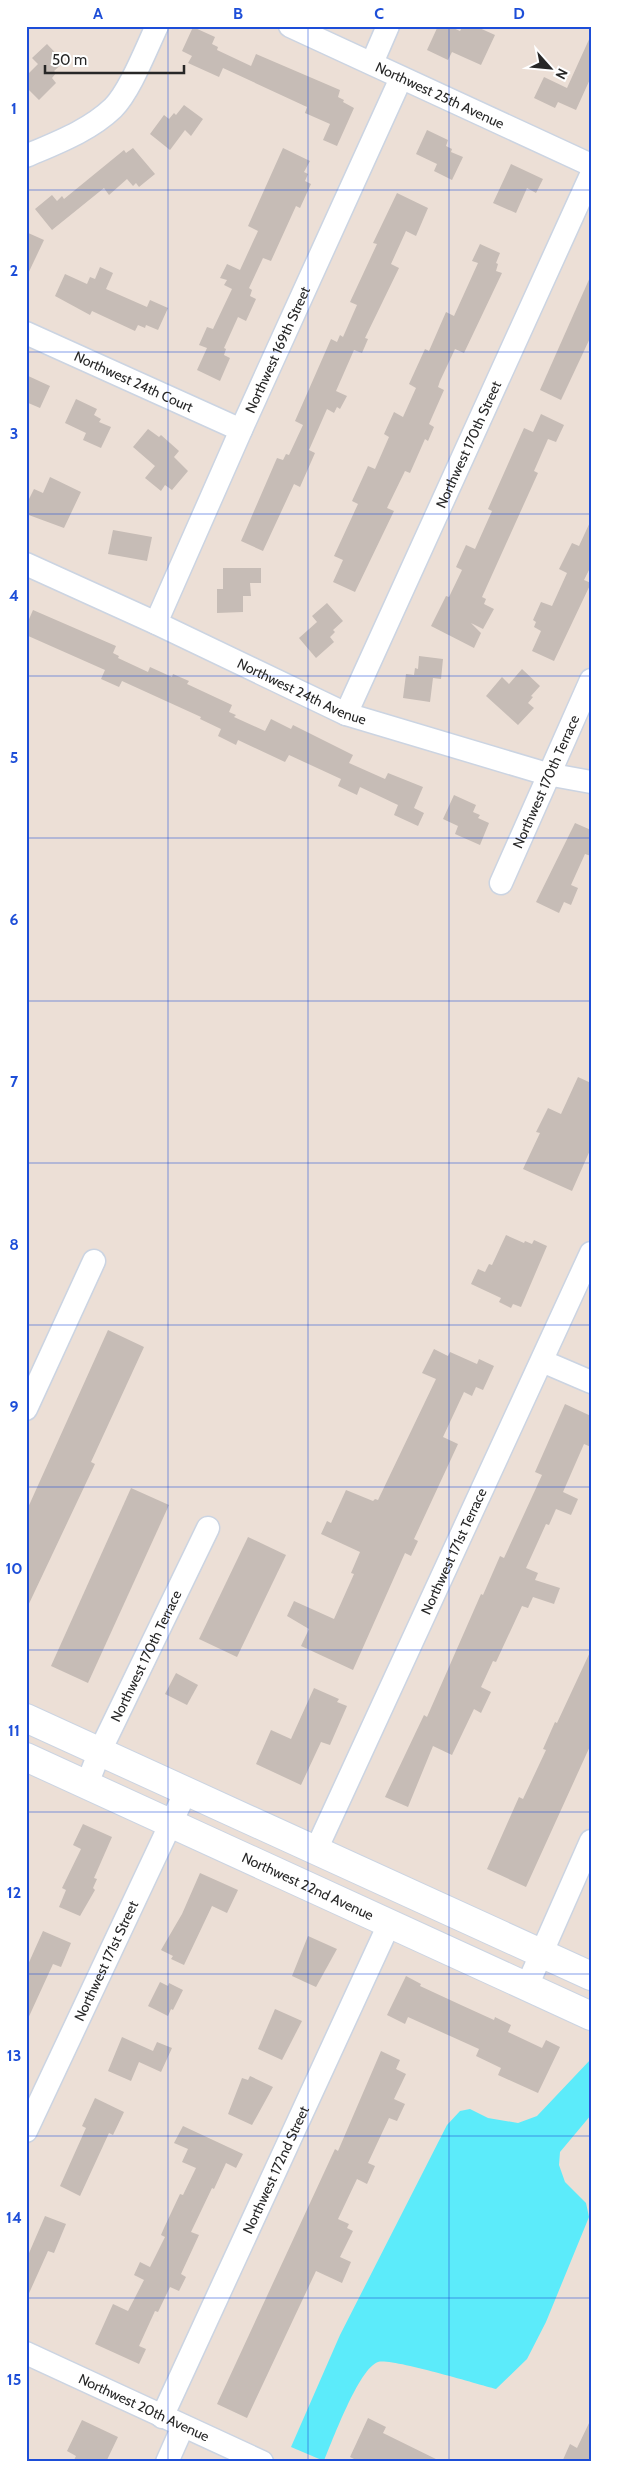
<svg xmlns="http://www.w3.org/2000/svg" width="617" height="2488" font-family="Cabin,sans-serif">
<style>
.water{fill:#5cebfa}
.building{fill:#c6bcb6}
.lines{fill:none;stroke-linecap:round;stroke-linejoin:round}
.minor-casing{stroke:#cbd4e2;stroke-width:25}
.secondary-casing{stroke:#cbd4e2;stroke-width:30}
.minor{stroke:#fff;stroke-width:22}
.secondary{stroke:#fff;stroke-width:28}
.grid{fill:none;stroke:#1d4ed8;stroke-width:1;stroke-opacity:0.55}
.labels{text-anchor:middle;stroke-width:4;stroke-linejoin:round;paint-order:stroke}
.street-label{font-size:14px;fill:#272727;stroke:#fff}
.neatline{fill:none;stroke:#1d4ed8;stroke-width:2}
.grid-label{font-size:16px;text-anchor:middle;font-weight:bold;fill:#1d4ed8}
</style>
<rect width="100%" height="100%" fill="#ecdfd6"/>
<path class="water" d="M591 2059V2115L560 2152 559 2165 565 2182 586 2203 589 2217 546 2322 527 2359 496 2389C476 2384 392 2358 378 2362 359 2368 332 2442 324 2461L291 2447 340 2335 447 2125 460 2111 470 2109 488 2118 518 2123 537 2116Z"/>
<g class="building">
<path d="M438 26H449L460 31 463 26H475L495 35 481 65 452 52 448 60 427 50Z"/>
<path d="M193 27 215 37 212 44 218 47 217 50 251 66 256 54 340 90 338 97 344 100 343 102 354 108 337 146 323 140 330 124 305 113 307 107 223 68 219 77 188 63 192 56 182 51Z"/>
<path d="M591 35V77L576 110 558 102 555 108 534 98 544 77 567 88Z"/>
<path d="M47 44 64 62 54 71 56 73 52 78 56 83 39 100 26 87V76L38 64 32 58Z"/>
<path d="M184 105 203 119 191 136 185 130 170 150 150 134 164 115 169 119 174 113 176 115Z"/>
<path d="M427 130 448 140 446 146 452 149 451 152 463 157 452 180 434 171 437 164 416 154Z"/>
<path d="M133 148 155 174 139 187 136 183 133 186 127 179 109 195 104 188 52 230 35 209 52 195 57 201 62 196 64 199 124 150 126 153Z"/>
<path d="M283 148 310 161 304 172 308 174 305 181 311 184 300 208 296 206 271 261 263 258 249 288 252 290 250 296 256 299 246 321 238 317 224 348 226 349 224 355 230 358 220 381 197 370 207 348 199 345 207 327 213 329 232 289 224 285 227 280 220 278 227 264 240 270 258 231 248 226Z"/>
<path d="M511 164 543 179 536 193 527 188 516 213 493 203Z"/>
<path d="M397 193 428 208 416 236 406 231 391 264 399 268 365 338 368 339 362 353 354 350 336 391 347 396 340 409 337 407 334 413 327 409 309 450 315 453 300 487 294 484 263 551 241 541 277 458 283 460 286 454 289 455 303 425 295 421 331 339 337 342 340 335 343 337 357 305 350 302 377 244 373 243Z"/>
<path d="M26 232 44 240 26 278Z"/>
<path d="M480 244 500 253 496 263 498 264 496 271 502 273 464 353 455 349 440 381 438 387 444 390 429 424 434 427 428 441 425 439 410 473 405 471 387 508 394 511 355 592 333 582 343 560 334 556 358 504 352 501 368 466 375 469 389 437 384 434 394 412 403 417 416 388 409 384 425 349 429 351 446 312 454 316 478 263 472 261Z"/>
<path d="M100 267 113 273 106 289 147 307 150 300 168 308 158 330 146 325 145 328 138 325 135 331 92 311 90 315 55 296 65 274 87 284 90 277 95 279Z"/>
<path d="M591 275V336L561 400 540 390Z"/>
<path d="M26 375 50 386 40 408 26 402Z"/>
<path d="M76 399 97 409 94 415 101 419 99 422 111 427 101 448 83 440 86 433 65 423Z"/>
<path d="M541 414 564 425 556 442 548 439 534 471 538 473 482 597 486 599 484 604 494 609 483 629 471 623 481 633 474 648 431 626 446 596 449 597 462 570 456 567 466 545 475 549 492 511 488 509 524 428 533 432Z"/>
<path d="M148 429 159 437 161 435 179 451 174 457 188 471 172 490 165 485 161 491 145 478 155 466 133 447Z"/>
<path d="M50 477 81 492 64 528 26 514V505L34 489 43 493Z"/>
<path d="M591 520V566L584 580 591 583 554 661 532 651 541 631 534 627 536 622 533 620 541 602 552 606 567 573 559 569 572 543 579 546Z"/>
<path d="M113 530 152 537 147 561 108 554Z"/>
<path d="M223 568H261V583H250L251 596H243V612L217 613V589H223Z"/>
<path d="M327 603 343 621 333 630 335 632 330 637 334 642 316 658 299 638 317 622 312 616Z"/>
<path d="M33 610 116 646 113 653 119 656 118 658 148 672 150 667 172 677 173 674 189 681 187 684 232 705 229 712 236 715 234 717 265 731 271 719 291 729 293 725 353 755 349 763 385 779 388 773 423 787 414 808 424 813 418 826 394 815 398 805 360 787 357 795 338 786 341 779 289 755 285 762 238 740 236 745 218 736 221 729 200 719 201 717 122 681 119 687 101 679 105 670 26 635V626Z"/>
<path d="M419 656 443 659 441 679 433 678 430 702 403 698 406 674 414 675 415 668 418 669Z"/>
<path d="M522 669 540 686 531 696 533 697 528 703 534 708 518 725 486 696 502 677 509 684Z"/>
<path d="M454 795 476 805 473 812 480 815 478 818 489 823 480 845 455 834 458 826 443 819Z"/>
<path d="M575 823 591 830V856L585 854 571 885 578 888 571 905 564 902 559 913 536 902Z"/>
<path d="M578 1077 591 1083V1148L572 1191 523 1169 540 1133 536 1132 548 1108 561 1114Z"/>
<path d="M506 1235 524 1243 525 1241 532 1244 534 1240 547 1246 521 1307 513 1304 511 1308 499 1302 501 1298 471 1284 478 1269 485 1272 489 1264 492 1265Z"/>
<path d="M108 1330 144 1347 91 1462 95 1464 26 1610V1512Z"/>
<path d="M434 1349 448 1356 450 1352 477 1364 479 1359 494 1366 483 1390 476 1387 472 1396 464 1392 443 1437 458 1444 414 1539 418 1541 411 1556 405 1553 353 1670 301 1646 309 1629 287 1616 294 1601 334 1619 354 1574 351 1573 360 1552 321 1534 327 1521 331 1523 346 1490 373 1501 375 1499 378 1500 436 1379 422 1373Z"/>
<path d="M565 1404 591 1416V1447L584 1444 563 1492 578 1499 571 1515 556 1509 549 1525 546 1524 526 1568 538 1573 535 1580 560 1588 554 1604 533 1597 528 1608 522 1606 496 1662 493 1661 481 1687 491 1692 481 1713 474 1709 452 1755 433 1746 408 1807 385 1797 424 1715 427 1717 481 1594 483 1595 500 1556 504 1558 542 1475 535 1472Z"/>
<path d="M131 1488 169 1505 88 1683 51 1666Z"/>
<path d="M248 1537 286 1555 237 1657 199 1639Z"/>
<path d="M591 1650V1744L526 1887 487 1869 519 1797 523 1799 546 1750 543 1749 555 1722 557 1723Z"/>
<path d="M176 1673 198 1685 187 1705 165 1694Z"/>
<path d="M314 1688 339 1699 337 1702 347 1706 330 1745 321 1742 301 1785 256 1764 271 1730 291 1739Z"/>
<path d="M83 1824 112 1837 94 1878 97 1879 93 1888 95 1890 80 1916 59 1907 66 1890 62 1888 81 1849 73 1845Z"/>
<path d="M200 1873 238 1890 227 1913 212 1906 184 1965 171 1959 173 1956 161 1950 182 1914Z"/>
<path d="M43 1931 71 1943 61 1967 53 1964 26 2023V1969Z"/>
<path d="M308 1936 337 1949 316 1987 292 1976Z"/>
<path d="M406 1976 421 1984 420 1986 461 2005 494 2020 495 2017 511 2025 508 2032 542 2048 546 2040 560 2047 538 2093 498 2075 501 2068 476 2056 479 2049 408 2017 405 2024 387 2015Z"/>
<path d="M160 1982 168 1986 169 1983 183 1990 173 2010 171 2009 168 2016 148 2006Z"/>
<path d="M275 2009 302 2021 282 2060 258 2049Z"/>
<path d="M122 2037 153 2051 157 2042 172 2048 161 2072 139 2062 131 2081 108 2071Z"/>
<path d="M381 2051 400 2060 396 2069 406 2074 394 2099 405 2104 397 2121 389 2118 368 2163 375 2166 367 2184 357 2179 338 2219 349 2224 347 2228 353 2231 340 2257 351 2262 342 2283 316 2271 247 2418 217 2404 335 2149 338 2151Z"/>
<path d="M250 2076 273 2087 252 2125 228 2114 242 2078 248 2080Z"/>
<path d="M95 2098 124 2112 113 2135 109 2133 80 2196 60 2186 86 2128 82 2126Z"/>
<path d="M183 2126 243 2154 236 2168 226 2163 214 2189 212 2188 191 2232 199 2235 181 2274 186 2277 179 2291 170 2287 158 2312 155 2311 139 2346 146 2349 139 2364 95 2344 113 2304 128 2311 144 2280 134 2275 140 2262 150 2267 165 2237 161 2235 164 2228 180 2194 183 2195 196 2168 182 2162 188 2149 174 2143Z"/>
<path d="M45 2216 66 2224 54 2253 48 2251 26 2300V2260Z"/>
<path d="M368 2418 386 2427 383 2433 442 2462H360L350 2457Z"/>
<path d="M591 2419V2462H562L570 2444 577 2448Z"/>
<path d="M82 2420 118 2437 106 2462H73L76 2456 67 2451Z"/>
</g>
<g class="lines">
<defs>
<g id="minor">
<path id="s1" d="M290 26 591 165"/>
<path d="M372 63 388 26"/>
<path d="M26 156C56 143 89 131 113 108 130 91 146 49 157 26"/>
<path id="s2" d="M26 333 241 430"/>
<path id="s3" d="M26 564 156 623 346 714 547 774 591 782"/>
<path id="s4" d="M156 623 241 430 401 78"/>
<path id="s5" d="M346 714 591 175"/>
<path id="s6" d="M501 883 591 680"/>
<path d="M542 1361 591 1382"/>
<path d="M26 1409 94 1261"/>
<path id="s7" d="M87 1784 100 1751 208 1528"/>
<path id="s8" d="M316 1850 591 1253"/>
<path d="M527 1986 591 1841"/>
<path id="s9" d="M26 2131 186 1791"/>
<path id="s10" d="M26 2353 262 2462"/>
<path id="s11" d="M162 2417 390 1922"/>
<path d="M167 2462 183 2426"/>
</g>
<g id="secondary">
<path d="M26 1718 591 1976"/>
<path id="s12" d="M26 1757 591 2016"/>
</g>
</defs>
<use href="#minor" class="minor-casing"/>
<use href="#secondary" class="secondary-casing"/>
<use href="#minor" class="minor"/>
<use href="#secondary" class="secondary"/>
</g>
<path class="grid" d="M168 26V2462M308 26V2462M449 26V2462M26 190H591M26 352H591M26 514H591M26 676H591M26 838H591M26 1001H591M26 1163H591M26 1325H591M26 1487H591M26 1650H591M26 1812H591M26 1974H591M26 2136H591M26 2298H591"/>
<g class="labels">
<g class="street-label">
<text dy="5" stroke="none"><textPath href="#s1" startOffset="165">Northwest 25th Avenue</textPath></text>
<text dy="5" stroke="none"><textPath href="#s4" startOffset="299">Northwest 169th Street</textPath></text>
<text dy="5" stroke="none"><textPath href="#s2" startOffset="118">Northwest 24th Court</textPath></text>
<text dy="5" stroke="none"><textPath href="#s5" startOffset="296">Northwest 170th Street</textPath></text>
<text dy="5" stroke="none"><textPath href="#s3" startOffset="304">Northwest 24th Avenue</textPath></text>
<text dy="5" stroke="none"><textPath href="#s6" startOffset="111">Northwest 170th Terrace</textPath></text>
<text dy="5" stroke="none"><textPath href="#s8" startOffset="329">Northwest 171st Terrace</textPath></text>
<text dy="5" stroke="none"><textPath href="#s7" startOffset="141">Northwest 170th Terrace</textPath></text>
<text dy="5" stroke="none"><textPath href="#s12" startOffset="310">Northwest 22nd Avenue</textPath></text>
<text dy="5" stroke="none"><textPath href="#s9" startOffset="188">Northwest 171st Street</textPath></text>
<text dy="5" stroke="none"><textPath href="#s11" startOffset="272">Northwest 172nd Street</textPath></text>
<text dy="5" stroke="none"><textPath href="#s10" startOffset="130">Northwest 20th Avenue</textPath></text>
</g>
</g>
<rect width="617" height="2488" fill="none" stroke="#ffffff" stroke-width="55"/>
<g transform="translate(550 68) rotate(117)" stroke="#ffffff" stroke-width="4" paint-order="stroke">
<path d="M0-4L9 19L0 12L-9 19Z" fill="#272727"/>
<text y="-8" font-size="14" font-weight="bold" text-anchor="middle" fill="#272727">N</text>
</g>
<path d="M45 65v8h139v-8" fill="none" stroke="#272727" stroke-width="2.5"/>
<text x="52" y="65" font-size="15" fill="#272727" stroke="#ffffff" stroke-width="4" paint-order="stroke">50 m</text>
<rect x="28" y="28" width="562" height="2432" class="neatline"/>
<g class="grid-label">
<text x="98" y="19">A</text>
<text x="238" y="19">B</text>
<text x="379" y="19">C</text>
<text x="519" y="19">D</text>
<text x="14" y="114">1</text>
<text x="14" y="276">2</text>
<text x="14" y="439">3</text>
<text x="14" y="601">4</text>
<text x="14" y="763">5</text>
<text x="14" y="925">6</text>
<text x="14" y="1087">7</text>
<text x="14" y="1250">8</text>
<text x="14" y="1412">9</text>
<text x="14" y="1574">10</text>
<text x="14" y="1736">11</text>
<text x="14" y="1898">12</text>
<text x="14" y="2061">13</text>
<text x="14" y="2223">14</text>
<text x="14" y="2385">15</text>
</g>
</svg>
